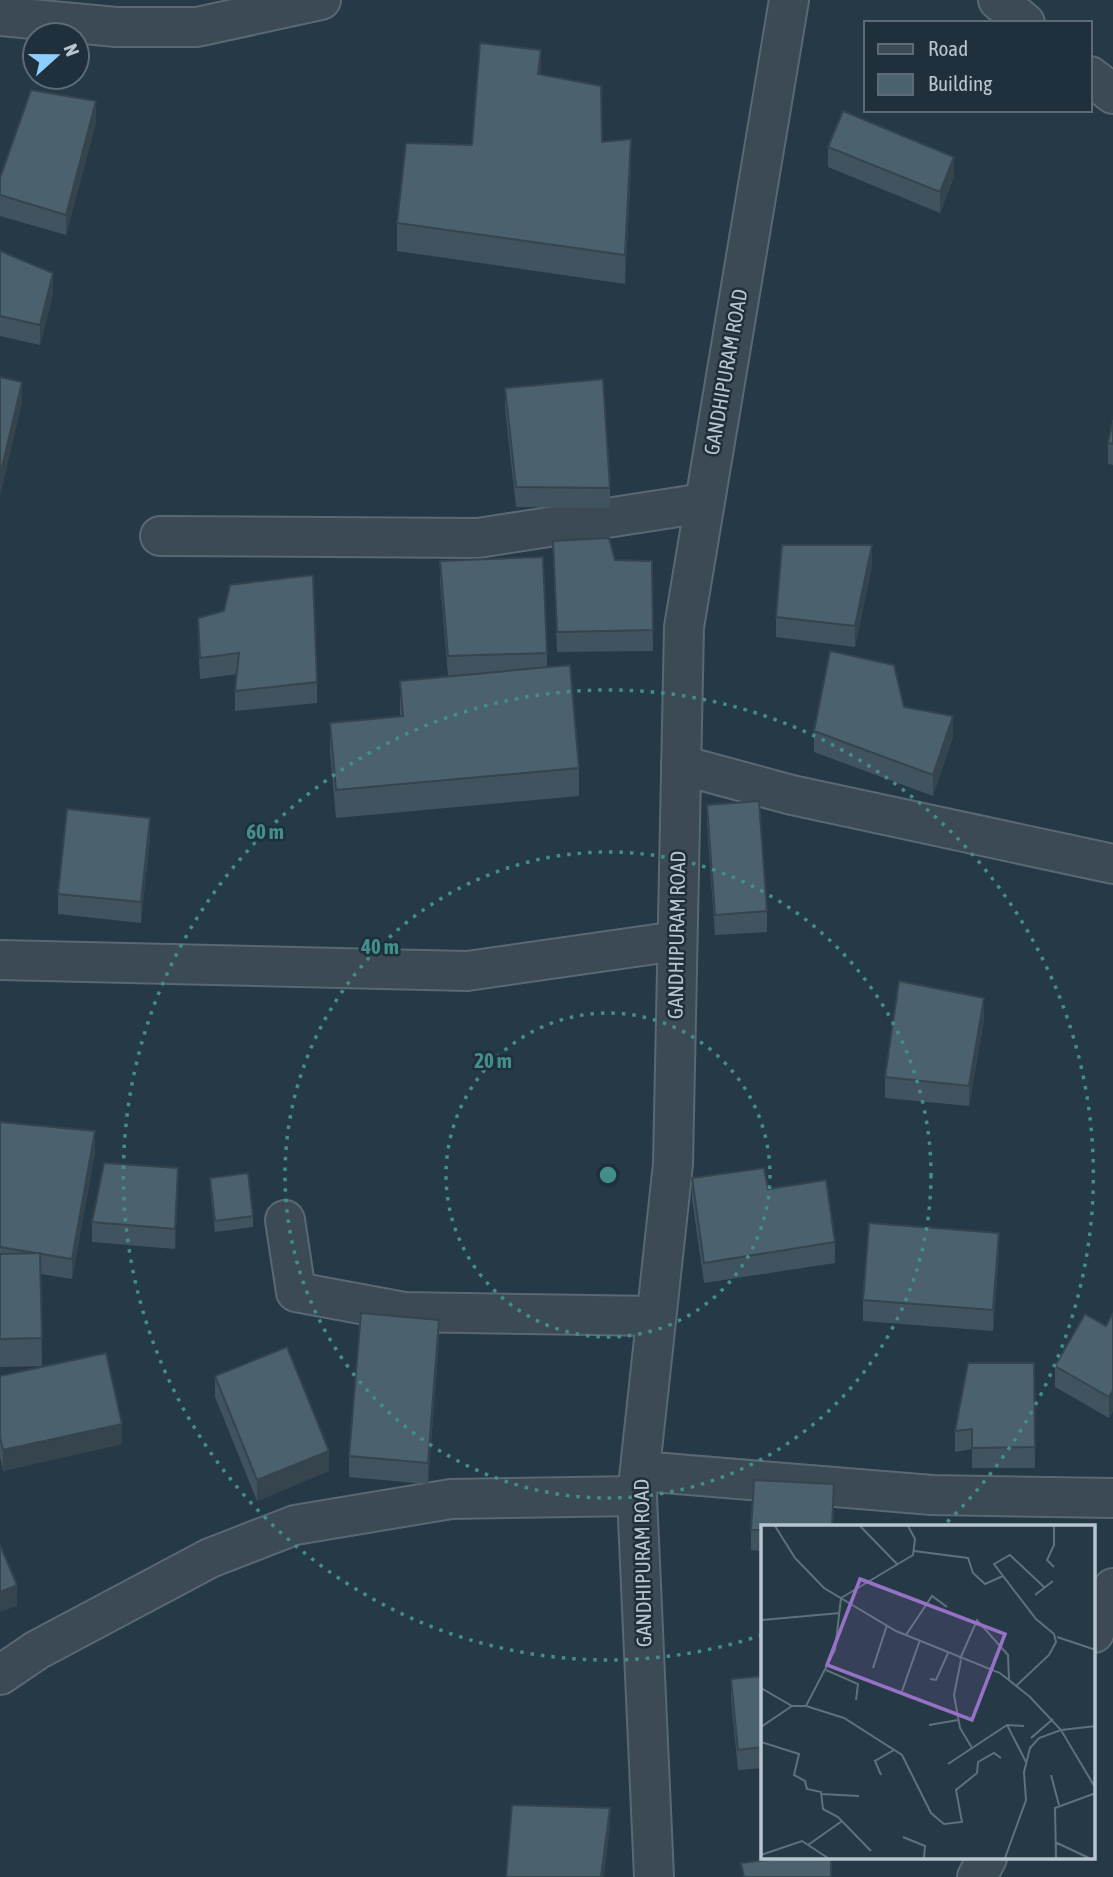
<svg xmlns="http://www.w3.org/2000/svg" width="1113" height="1877" font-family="'Asap Condensed',sans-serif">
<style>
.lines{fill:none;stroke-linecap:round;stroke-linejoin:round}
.minor-casing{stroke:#596872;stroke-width:42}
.minor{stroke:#3b4a55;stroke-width:38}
.wall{fill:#41535f}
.shaded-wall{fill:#35444d}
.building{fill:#4c616e;stroke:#35444d;stroke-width:2}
.ring{fill:none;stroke:#428e8b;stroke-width:3.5;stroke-dasharray:3.5 7}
.labels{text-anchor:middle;stroke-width:5;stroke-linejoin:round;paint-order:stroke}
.street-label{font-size:21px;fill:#b8c5ce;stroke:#1f2f3b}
.inset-road{fill:none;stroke:#60717c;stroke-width:2}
.view{fill:#9671c6;fill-opacity:0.15;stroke:#9671c6;stroke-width:3.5}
.inset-edge{fill:none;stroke:#b8c5ce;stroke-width:3.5}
.centre{fill:#428e8b;stroke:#1f2f3b;stroke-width:3.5}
.ring-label{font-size:21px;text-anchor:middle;font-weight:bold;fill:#428e8b;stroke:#1f2f3b;stroke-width:5;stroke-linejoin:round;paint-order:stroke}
</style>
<rect width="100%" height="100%" fill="#263946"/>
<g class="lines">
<g class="minor-casing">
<g id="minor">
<path d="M998,0L1025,23"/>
<path d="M0,16L116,27H197L321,0"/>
<path d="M1090,76L1113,94"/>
<path d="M160,536L478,538L704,503"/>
<path d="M681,765L792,795L1113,864"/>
<path d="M0,960L467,971L677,941"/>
<path d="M285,1220L296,1292L404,1312L656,1316"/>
<path d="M640,1471L932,1495L1113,1498"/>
<path d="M1094,1633L1113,1588"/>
<path d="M0,1675L37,1650L210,1558L295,1525L451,1499L637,1496"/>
<path d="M654,1877L637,1496L673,1164L684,627L789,0"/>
<path d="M977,1877L987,1858"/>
</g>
</g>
<use href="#minor" class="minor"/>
</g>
<g class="wall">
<path d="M541,75L602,142L631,167L625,284L397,251V223Z"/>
<path d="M96,122L66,235L0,216V178Z"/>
<path d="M828,147L954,177L940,213L828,167Z"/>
<path d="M0,251L53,294L40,345L0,336Z"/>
<path d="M505,388L610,488V508L516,507L505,408Z"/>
<path d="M1113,420V465L1108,464V443Z"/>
<path d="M553,541L615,560L652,561L653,651L557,652Z"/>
<path d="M440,561L547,653V667L579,768V796L336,818L330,752V723L400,717V681L448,676L440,581Z"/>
<path d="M872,566L855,647L776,637V617Z"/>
<path d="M198,618L317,682V703L235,711V691L237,674L200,679L198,639Z"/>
<path d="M904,707L953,737L933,796L814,752V731Z"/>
<path d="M707,805L767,911V932L715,935L707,825Z"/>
<path d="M150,838L141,923L58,914V894Z"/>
<path d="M984,1019L969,1106L885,1098V1077Z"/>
<path d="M0,1122L95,1152L72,1279L41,1274L42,1366L0,1367Z"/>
<path d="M210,1178L253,1216V1227L215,1232L210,1189Z"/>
<path d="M692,1178L768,1189L835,1242V1263L704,1283L692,1199Z"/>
<path d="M178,1188L175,1249L92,1242V1222Z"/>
<path d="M999,1253L993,1331L863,1321V1300Z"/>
<path d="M1113,1313V1411L1109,1418L1055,1387V1366L1106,1326Z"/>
<path d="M439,1340L428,1484L349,1477V1456Z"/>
<path d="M1034,1363L1035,1468H972V1449L955,1452V1431Z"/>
<path d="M0,1376L122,1444L3,1471L0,1457Z"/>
<path d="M215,1376L329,1471L257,1501L215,1397Z"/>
<path d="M834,1504L833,1527H763V1551L751,1550V1530Z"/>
<path d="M763,1676V1768L738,1770L731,1700V1679Z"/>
</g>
<g class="shaded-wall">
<path d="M541,50V78L538,74Z"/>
<path d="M96,101V122L66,235V215Z"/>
<path d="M631,139V167L625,284V255Z"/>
<path d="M954,157V177L940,213V192Z"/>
<path d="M53,273V294L40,345V325Z"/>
<path d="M22,382V403L0,497V476Z"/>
<path d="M872,545V566L855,647V626Z"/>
<path d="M953,716V737L933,796V775Z"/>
<path d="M150,818V838L141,923V902Z"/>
<path d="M984,998V1019L969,1106V1086Z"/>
<path d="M95,1131V1152L72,1279V1259Z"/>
<path d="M178,1168V1188L175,1249V1229Z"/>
<path d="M999,1233V1253L993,1331V1310Z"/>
<path d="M439,1320V1340L428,1484V1463Z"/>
<path d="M1113,1390V1411L1109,1418V1397Z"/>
<path d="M122,1424V1444L3,1471V1450Z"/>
<path d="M329,1451V1471L257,1501V1480Z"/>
<path d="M17,1585V1606L0,1612V1592Z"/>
<path d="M610,1808V1828L604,1877H601Z"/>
</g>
<g class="building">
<path d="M480,43L541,50L538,74L601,86L602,142L631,139L625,255L397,223L406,143L472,145Z"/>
<path d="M31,90L96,101L66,215L0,195V178Z"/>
<path d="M843,111L954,157L940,192L828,147Z"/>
<path d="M0,251L53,273L40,325L0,316Z"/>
<path d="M0,377L22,382L0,476Z"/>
<path d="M603,379L610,488L516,487L505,388Z"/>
<path d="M1113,420V444L1108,443Z"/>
<path d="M609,538L615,560L652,561L653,630L557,632L553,541Z"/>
<path d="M782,545H872L855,626L776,617Z"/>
<path d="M543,557L547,653L448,656L440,561Z"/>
<path d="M313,575L317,682L235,691L239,653L200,658L198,618L224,611L230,585Z"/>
<path d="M830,651L894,665L904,707L953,716L933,775L814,731Z"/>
<path d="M570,665L579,768L336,790L330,723L403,716L400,681Z"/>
<path d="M759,801L767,911L715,915L707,805Z"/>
<path d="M67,809L150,818L141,902L58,894Z"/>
<path d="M899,981L984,998L969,1086L885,1077Z"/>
<path d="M0,1122L95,1131L72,1259L0,1247Z"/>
<path d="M104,1163L178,1168L175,1229L92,1222Z"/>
<path d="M764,1168L768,1189L826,1180L835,1242L704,1263L692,1178Z"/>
<path d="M248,1173L253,1216L215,1221L210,1178Z"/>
<path d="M869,1223L999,1233L993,1310L863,1300Z"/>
<path d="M40,1253L42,1338L0,1339V1254Z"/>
<path d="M361,1313L439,1320L428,1463L349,1456Z"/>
<path d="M1113,1313V1390L1109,1397L1055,1366L1085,1314L1106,1326Z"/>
<path d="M287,1347L329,1451L257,1480L215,1376Z"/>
<path d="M106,1353L122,1424L3,1450L0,1436V1376Z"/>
<path d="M968,1363H1034L1035,1447L972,1448V1429L955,1431Z"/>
<path d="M754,1480L834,1484L832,1527H763V1530H751Z"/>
<path d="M0,1545L17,1585L0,1592Z"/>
<path d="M763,1676V1747L738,1750L731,1679Z"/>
<path d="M512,1805L610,1808L601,1877H506Z"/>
<path d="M781,1858H831V1877H744L741,1863Z"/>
</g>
<g class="ring">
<circle cx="608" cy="1175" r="162"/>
<circle cx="608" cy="1175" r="323"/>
<path d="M762 1635A485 485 0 1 1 942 1527"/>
</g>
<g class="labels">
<g class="street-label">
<text transform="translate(726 372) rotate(-80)" y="7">GANDHIPURAM ROAD</text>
<text transform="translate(677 935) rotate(-89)" y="7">GANDHIPURAM ROAD</text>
<text transform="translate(643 1563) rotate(-91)" y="7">GANDHIPURAM ROAD</text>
</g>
</g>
<g transform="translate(761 1525)">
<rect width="334" height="334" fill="#263946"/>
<path class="inset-road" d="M14,1L34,33L63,63L135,106L239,148L269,172L300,205L335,264M99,1L137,40M153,26L207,33L212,48L224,59L242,51L275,94L293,109L295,117L288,130L255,161M293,42L286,35L293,20V1M242,51L233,39L249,30L283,62M274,70L292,56M0,95L79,88M145,110L171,71L186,82M296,112L335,125M199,134L216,95L247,130L248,155M200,135L193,170L199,203L211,223M112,143L126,100M65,145L97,159L95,175M169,154L175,155L187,128M0,163L31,181H45L74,125L80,73L152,30L154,14L147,1M140,169L159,115M45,181L83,193L141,230L170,288L183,299L201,297L195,265L216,248L217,237L233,228L240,233M168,200L197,195M246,200L265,237M0,202L31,181M270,213L292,194M0,217L38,229L33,250L44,256L46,264L60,267L62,284L77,292L110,326M187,239L246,200L263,201M120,250L114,236L133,225M290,250L298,280M61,269L98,271M142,312L164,321L163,333M294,317L328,333M47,320L81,296M0,330L41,316L67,333M244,333L265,275L263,247L269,223L278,213L300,205L335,201M295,333L294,283L335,268"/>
<path class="view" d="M99,54L244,109L211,195L66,140Z"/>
<rect width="334" height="334" class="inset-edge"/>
</g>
<circle cx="608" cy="1175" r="10" class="centre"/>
<g class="ring-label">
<text x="265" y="839">60 m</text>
<text x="380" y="954">40 m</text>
<text x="493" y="1068">20 m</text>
</g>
<rect x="864" y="21" width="228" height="91" fill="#1f2f3b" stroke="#5c6b76" stroke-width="2"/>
<rect x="878" y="44" width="35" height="10" fill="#3b4a55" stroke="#5c6b76" stroke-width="2"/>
<text x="928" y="56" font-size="21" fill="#b8c5ce">Road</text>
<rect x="878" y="74" width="35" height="21" fill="#4c616e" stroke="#5c6b76" stroke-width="2"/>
<text x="928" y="91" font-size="21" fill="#b8c5ce">Building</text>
<g transform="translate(56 56) rotate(69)"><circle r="33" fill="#1f2f3b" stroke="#5c6b76" stroke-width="2"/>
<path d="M0-5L12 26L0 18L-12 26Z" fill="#8dcdff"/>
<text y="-10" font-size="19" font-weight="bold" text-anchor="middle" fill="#b8c5ce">N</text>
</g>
</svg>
